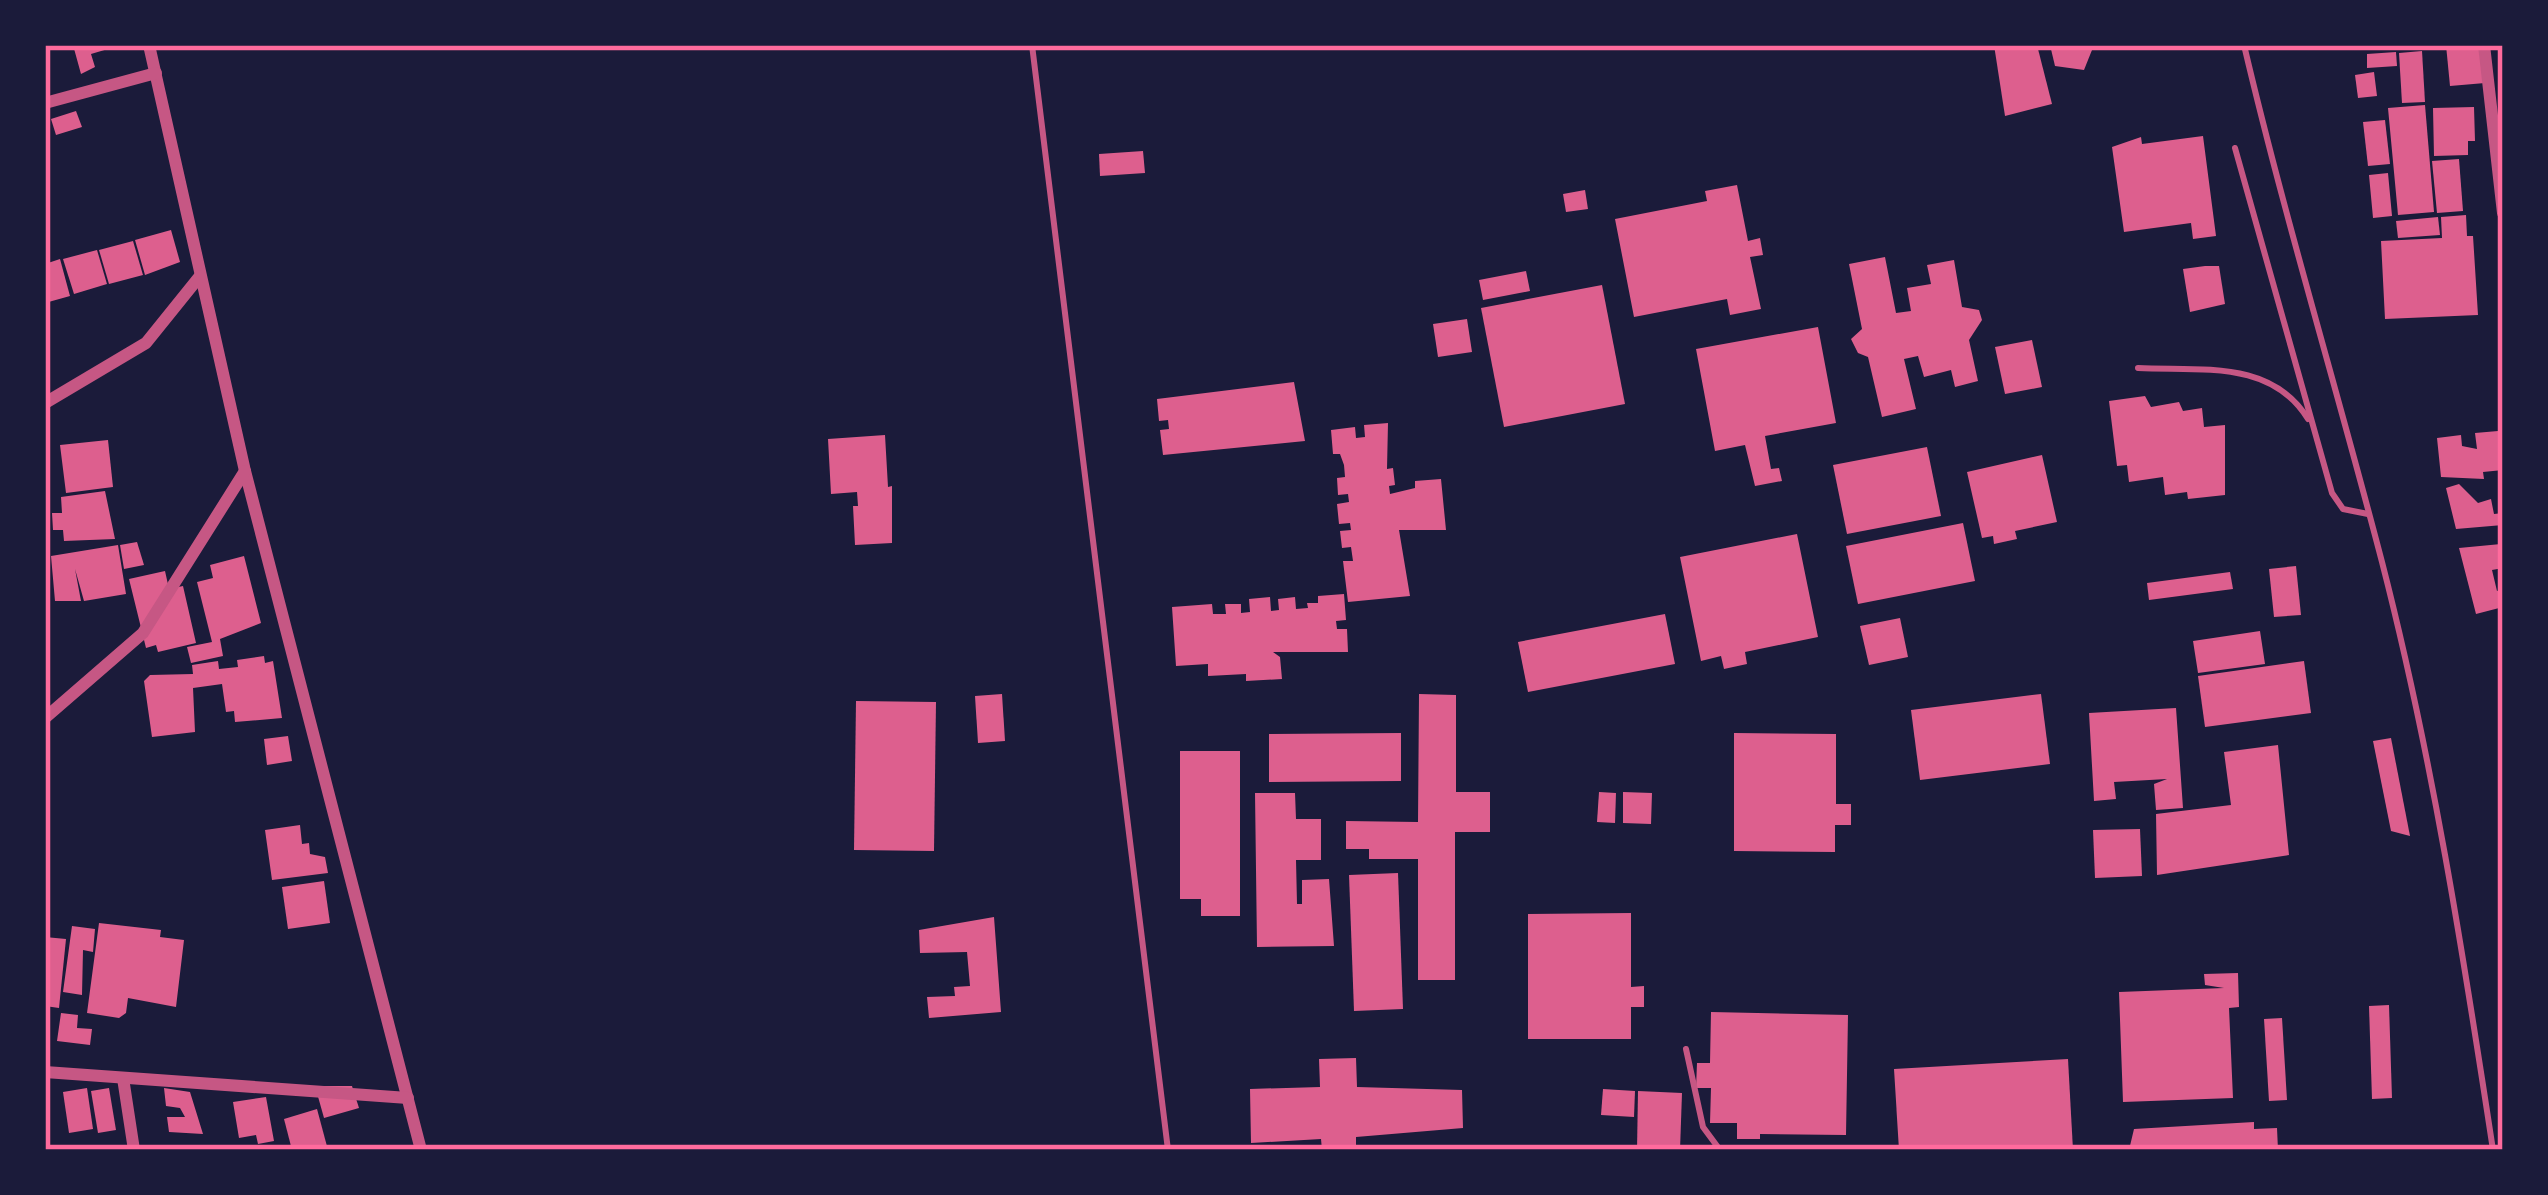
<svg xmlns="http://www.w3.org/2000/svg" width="2548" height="1195" font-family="Quicksand,sans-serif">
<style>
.building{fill:#dd5f8e}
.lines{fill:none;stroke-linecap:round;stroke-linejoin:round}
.service{stroke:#c65784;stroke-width:6}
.minor{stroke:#c65784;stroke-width:12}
.neatline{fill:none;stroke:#ff6b9d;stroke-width:4.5}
</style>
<rect width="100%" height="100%" fill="#1b1b3a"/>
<g class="building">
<path d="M73,45H118V46L91,54L95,67L81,74Z"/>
<path d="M1994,45H2037L2052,104L2005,116Z"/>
<path d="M2050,45H2094L2084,70L2055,66Z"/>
<path d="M2446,45H2481L2485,83L2450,86Z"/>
<path d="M2422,51L2425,102L2402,103L2399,53Z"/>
<path d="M2396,52L2397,66L2367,68V54Z"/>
<path d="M2374,72L2377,96L2358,98L2355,75Z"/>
<path d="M2425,105L2434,212L2398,215L2388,108Z"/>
<path d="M2474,107L2475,141H2468V155L2434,156L2433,108Z"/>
<path d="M76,111L82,127L56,135L51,119Z"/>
<path d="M2385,120L2390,164L2368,166L2363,122Z"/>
<path d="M2203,136L2216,236L2193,239L2191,223L2124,232L2112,147L2141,137L2142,144Z"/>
<path d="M1143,151L1145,173L1100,176L1099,154Z"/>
<path d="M2459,159L2463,211L2437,213L2432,161Z"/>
<path d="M2388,173L2392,216L2373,218L2369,175Z"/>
<path d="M1737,185L1748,241L1760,238L1763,255L1750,257L1761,309L1730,315L1727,299L1634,317L1615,219L1707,201L1705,191Z"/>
<path d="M1585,190L1588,209L1566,212L1563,194Z"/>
<path d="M2466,215L2467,236H2473L2478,315L2385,319L2381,241L2442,238L2441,217Z"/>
<path d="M2438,217L2440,235L2398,238L2396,221Z"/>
<path d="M171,230L180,262L145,275L135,240Z"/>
<path d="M133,241L143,275L109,284L99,250Z"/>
<path d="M97,250L107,284L74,294L63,259Z"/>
<path d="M1885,257L1896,313L1911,311L1907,288L1931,284L1927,265L1954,260L1962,307L1979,310L1982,320L1969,340L1978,381L1955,387L1951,370L1924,377L1918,356L1904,359L1916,409L1882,417L1868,357L1858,353L1851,339L1862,329L1849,264Z"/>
<path d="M60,259L70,296L45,303V264Z"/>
<path d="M2205,266H2219L2225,304L2190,312L2183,269Z"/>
<path d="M1526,271L1530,291L1483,300L1479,280Z"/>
<path d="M1602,285L1625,404L1504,427L1481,308Z"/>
<path d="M1467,319L1472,352L1438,357L1433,324Z"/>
<path d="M1818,327L1836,423L1765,436L1771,469L1779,468L1782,481L1755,486L1745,445L1715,451L1696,349Z"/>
<path d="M2032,340L2042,387L2005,394L1995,347Z"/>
<path d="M1294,382L1305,441L1163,455L1160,430L1169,429L1168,420L1159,421L1157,399Z"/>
<path d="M2145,396L2151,407L2179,402L2183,411L2202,408L2204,427L2225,425V495L2188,499L2187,492L2165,495L2163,477L2129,482L2127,465L2117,466L2109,401Z"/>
<path d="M1388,423L1387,469L1393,468L1395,485L1389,486L1390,494L1415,488V481L1441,479L1446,530H1399L1410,596L1348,602L1343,561H1353L1351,547L1342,548L1340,531L1351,530L1350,523L1339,524L1337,504L1349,502L1348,494L1338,495L1337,478L1345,477L1344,465L1340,454H1333L1331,430L1355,427L1356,438L1365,437L1364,425Z"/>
<path d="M2498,431L2503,470L2483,472L2484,479L2441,477L2437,438L2461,435L2462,446L2477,449L2475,433Z"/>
<path d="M885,435L888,487L892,486V543L855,545L853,506H858L857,492L831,494L828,439Z"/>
<path d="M108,440L113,487L66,493L60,445Z"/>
<path d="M1927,447L1941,516L1847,534L1833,465Z"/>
<path d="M2042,455L2057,522L2015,531L2017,539L1994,544L1993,536L1982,538L1967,472Z"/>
<path d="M2459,484L2478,503L2491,499L2494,514L2503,513V525L2456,529L2446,488Z"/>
<path d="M105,491L115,539L64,541L63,530H53L52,513H62L61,497Z"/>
<path d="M1963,523L1975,581L1858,604L1846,546Z"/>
<path d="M1797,534L1818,637L1745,652L1747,664L1724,669L1721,656L1701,661L1680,557Z"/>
<path d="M137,542L144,565L124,569L120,545Z"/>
<path d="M2501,544L2503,568L2492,570L2497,591L2503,589V607L2476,614L2459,548Z"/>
<path d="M118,545L126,594L84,601L75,569L81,601H55L51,556Z"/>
<path d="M244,556L261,623L220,639L223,656L191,663L187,647L212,642L197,582L213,578L210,565Z"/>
<path d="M2296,566L2301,615L2274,617L2269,569Z"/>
<path d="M165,571L169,589L183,586L196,643L158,652L156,645L146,648L129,579Z"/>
<path d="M2230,572L2233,589L2149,600L2147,583Z"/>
<path d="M1344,594L1346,620L1336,621L1337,629H1347L1348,652H1273L1280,657L1282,679L1246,681V674L1208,676V664L1176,666L1172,607L1212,604L1213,614H1226L1225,604H1241V613L1250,612L1249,599L1270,597L1271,611L1279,610L1278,599L1295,597L1296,609L1308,608L1307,603H1318V596Z"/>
<path d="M1665,614L1675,664L1528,692L1518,642Z"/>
<path d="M1900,618L1908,657L1869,665L1860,626Z"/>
<path d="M2260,631L2265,664L2198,673L2193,641Z"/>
<path d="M264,656L265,663L273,661L282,718L235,722L234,711L226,712L222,684L193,688L195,732L152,737L144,681L150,675L193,674L192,665L218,661L219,669L238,667L237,660Z"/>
<path d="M2304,661L2311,713L2205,727L2198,676Z"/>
<path d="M1002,694L1005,741L978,743L975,696Z"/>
<path d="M1419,694L1456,695V792H1490V832H1455V980H1418V859H1369V849H1346V821L1418,822Z"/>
<path d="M2041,694L2050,764L1920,780L1911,710Z"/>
<path d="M856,701L936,702L934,851L854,850Z"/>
<path d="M2176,708L2183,808L2156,810L2154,784L2167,779L2114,782L2116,799L2094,801L2089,713Z"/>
<path d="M1401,733V781L1269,782V734Z"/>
<path d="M1734,733L1836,734V804H1851V825H1835V852L1734,851Z"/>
<path d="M288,736L292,761L267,765L264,739Z"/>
<path d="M2391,738L2410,836L2391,831L2373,741Z"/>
<path d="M2278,745L2289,855L2157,875L2156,814L2231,805L2224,752Z"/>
<path d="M1180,751H1240V916H1201V899H1180Z"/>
<path d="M1599,792L1616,793L1615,823L1597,822Z"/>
<path d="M1623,792L1652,793L1651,824L1623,823Z"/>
<path d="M1255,793H1295L1296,819H1321V860H1296L1297,904H1302V880L1329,879L1334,946L1257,947Z"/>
<path d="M300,825L302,844L309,843L310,854L325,857L328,873L272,880L265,830Z"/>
<path d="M2140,829L2142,876L2095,878L2093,830Z"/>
<path d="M1398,873L1403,1009L1354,1011L1349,875Z"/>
<path d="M324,881L330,923L288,929L282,887Z"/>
<path d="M1631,913V987L1644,986V1007H1631V1039H1528V914Z"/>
<path d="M994,917L1001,1012L929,1018L927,997L955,996L954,987L970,986L967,952L920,953L919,930Z"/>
<path d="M99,923L161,930L160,937L184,940L176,1007L128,998L126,1013L119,1018L87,1013Z"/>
<path d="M72,926L95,929L93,952L83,950L82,995L63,992Z"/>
<path d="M45,937L66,939L59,1008L45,1006Z"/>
<path d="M2238,973L2239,1007L2229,1008L2233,1098L2123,1102L2119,992L2224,988L2205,985L2204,974Z"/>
<path d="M2389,1005L2392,1098L2372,1099L2369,1006Z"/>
<path d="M1711,1012L1848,1015L1846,1135L1760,1134V1139H1737V1123H1710L1711,1088H1696L1697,1063H1710Z"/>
<path d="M61,1013L78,1015L77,1028L92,1029L90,1045L57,1041Z"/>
<path d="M2282,1018L2287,1100L2269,1101L2264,1019Z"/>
<path d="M1356,1058L1357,1087L1462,1090L1463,1128L1356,1137V1150H1322L1321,1139L1251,1143L1250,1089L1320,1087L1319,1059Z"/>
<path d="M2068,1059L2073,1150H1899L1894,1069Z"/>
<path d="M315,1086H352L359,1108L324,1118Z"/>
<path d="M87,1088L93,1129L69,1133L63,1092Z"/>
<path d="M109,1088L116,1130L98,1133L91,1091Z"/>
<path d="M164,1088L190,1092L203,1134L169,1132L167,1117H185L180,1108L166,1106Z"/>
<path d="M1603,1089L1635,1091L1634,1117L1601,1115Z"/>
<path d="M1638,1091L1682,1093L1680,1150H1637Z"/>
<path d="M266,1097L274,1141L258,1144L256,1135L239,1138L233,1102Z"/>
<path d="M317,1109L328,1150H292L284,1119Z"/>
<path d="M2254,1122V1129L2277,1128L2278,1150H2129L2134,1129Z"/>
</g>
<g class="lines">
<g class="service">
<path d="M1032,45L1168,1150"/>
<path d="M2244,45C2285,219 2337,389 2382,562C2432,756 2463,953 2493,1150"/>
<path d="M2235,148L2332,493L2343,509L2368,514"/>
<path d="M2138,368C2201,371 2271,359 2308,419"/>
<path d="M1686,1049L1703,1127L1720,1150"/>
</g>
<g class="minor">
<path d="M149,45L245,471L421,1150"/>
<path d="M2484,45L2503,213"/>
<path d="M45,103L156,73"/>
<path d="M45,403L146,343L200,276"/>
<path d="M45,718L143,633L245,471"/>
<path d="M45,1072L408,1098"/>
<path d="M123,1078L134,1150"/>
</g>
</g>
<rect width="2548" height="1195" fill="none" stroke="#1b1b3a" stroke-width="96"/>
<rect x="48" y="48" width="2452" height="1099" class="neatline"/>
</svg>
